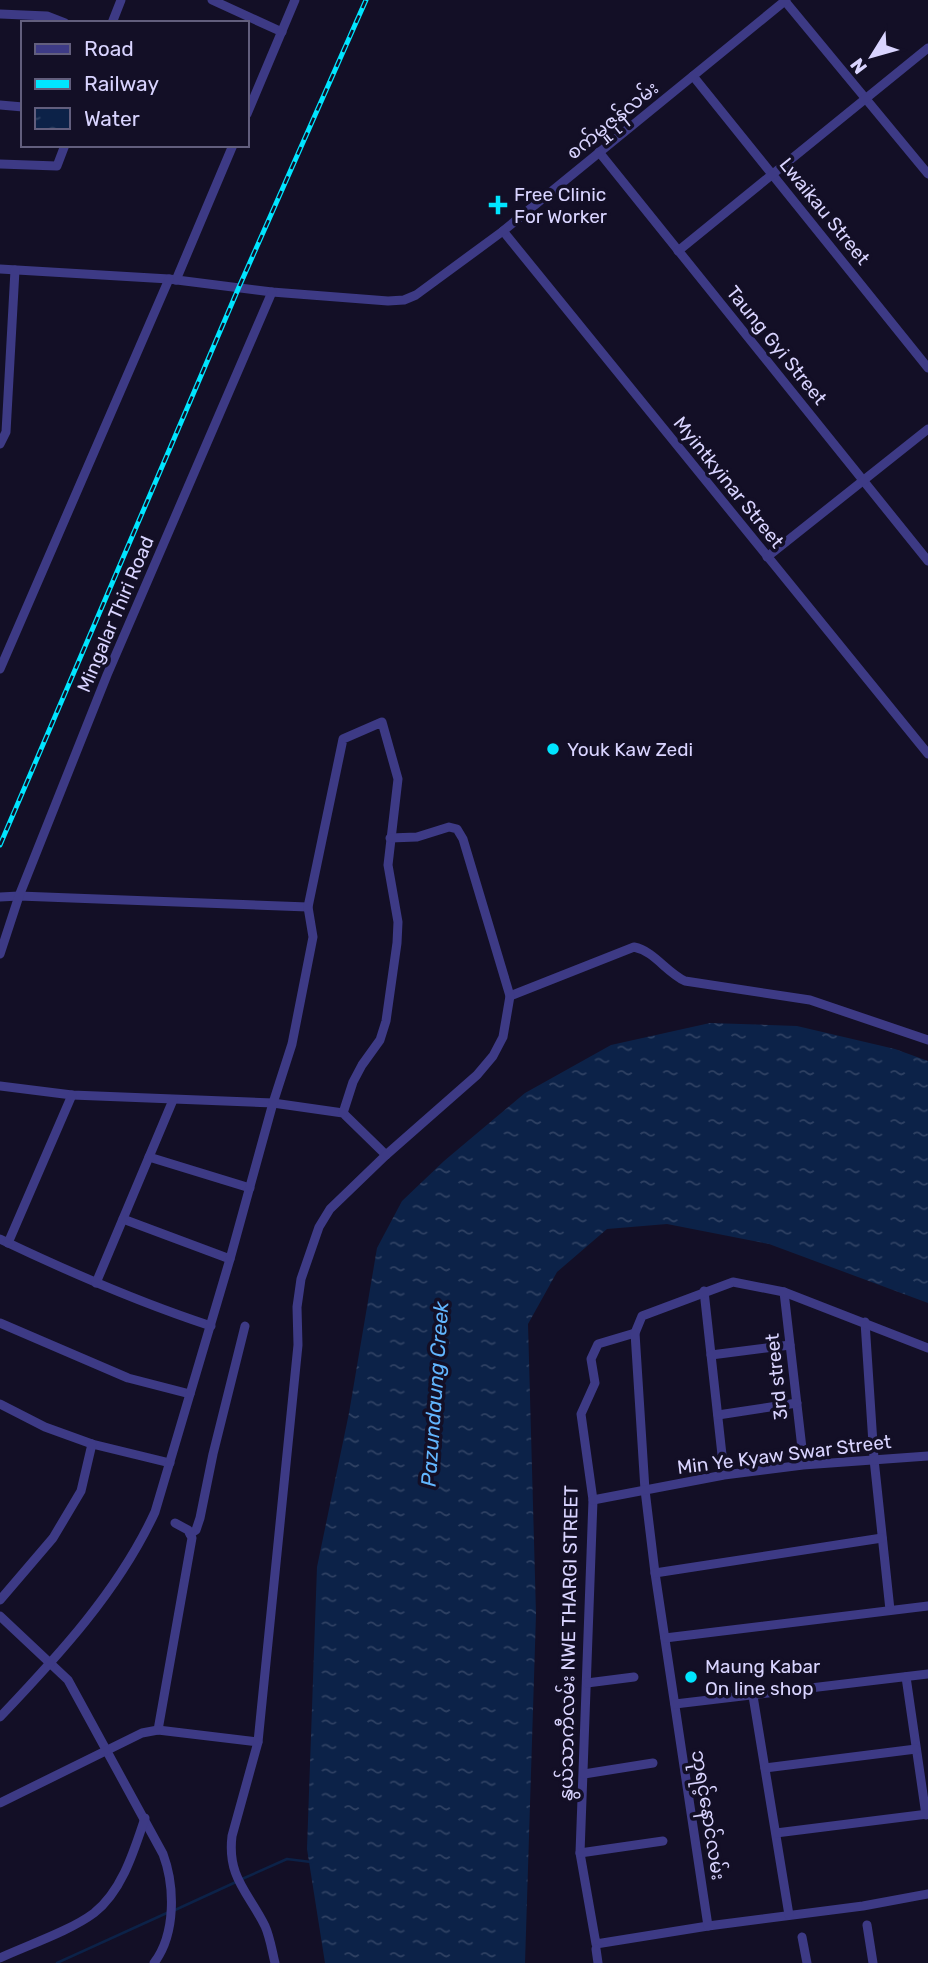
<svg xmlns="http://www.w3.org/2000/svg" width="928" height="1963" font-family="Rubik,'Noto Sans Myanmar',sans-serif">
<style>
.water{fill:url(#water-ripples)}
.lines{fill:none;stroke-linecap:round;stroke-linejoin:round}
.stream{stroke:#0c2248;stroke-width:2.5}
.minor{stroke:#3d3a85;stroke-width:9}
.rail-casing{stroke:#00e5ff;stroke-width:5}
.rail{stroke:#130f26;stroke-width:2.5;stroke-dasharray:8;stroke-linecap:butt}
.poi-dot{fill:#00e5ff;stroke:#130f26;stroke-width:2.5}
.labels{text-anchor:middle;stroke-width:7;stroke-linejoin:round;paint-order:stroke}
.street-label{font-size:19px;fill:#d9d4ff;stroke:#130f26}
.poi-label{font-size:19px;fill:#d9d4ff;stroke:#130f26;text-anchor:start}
.water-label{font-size:21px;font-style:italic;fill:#62b6ff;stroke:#130f26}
</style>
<defs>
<pattern id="water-ripples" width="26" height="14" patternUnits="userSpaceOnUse" patternTransform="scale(1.75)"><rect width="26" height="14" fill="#0c2248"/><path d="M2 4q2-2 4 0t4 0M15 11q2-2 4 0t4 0" fill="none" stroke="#2f4163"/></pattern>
</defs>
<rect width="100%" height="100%" fill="#130f26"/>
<path class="water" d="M710,1023L797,1026L895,1049L928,1061V1303L769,1244L667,1224L607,1229L557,1272L528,1324L536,1614L525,1963H325L307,1849L317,1567L349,1413L377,1248L402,1201L444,1161L525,1093L611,1045Z"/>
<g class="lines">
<g class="stream">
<path d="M242,1879L287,1859L311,1862"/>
<path d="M175,1910L236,1882"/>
<path d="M57,1963L169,1912"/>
</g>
<g class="minor">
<path d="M212,0L282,32"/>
<path d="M784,0L928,174"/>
<path d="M0,14L47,16L65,23"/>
<path d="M112,23L121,0"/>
<path d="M693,76L928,368"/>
<path d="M0,105L23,107"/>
<path d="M247,114L295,0"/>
<path d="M599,152L928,561"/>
<path d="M0,164L57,166L65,145"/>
<path d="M503,231L928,754"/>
<path d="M678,251L928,48"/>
<path d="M0,269L169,279L272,292L388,301L404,300L416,295L503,231L786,0"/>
<path d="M176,280L233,145"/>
<path d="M0,444L6,432L15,270"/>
<path d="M767,557L928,429"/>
<path d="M0,669L169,279"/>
<path d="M0,897L19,896L308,907"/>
<path d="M0,954L19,896L107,675L272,292"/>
<path d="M510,996L634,947C654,951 666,972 685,981L810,1000L928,1040"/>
<path d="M0,1086L72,1095L273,1103L343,1113L386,1155"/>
<path d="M149,1157L250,1188"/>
<path d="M123,1219L230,1259"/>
<path d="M0,1239C69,1272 138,1302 211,1326"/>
<path d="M8,1243L72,1095"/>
<path d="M96,1283L173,1100"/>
<path d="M704,1291L723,1464"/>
<path d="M784,1292L803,1457"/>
<path d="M865,1322L874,1459L890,1610"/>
<path d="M0,1323L128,1378L190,1394"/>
<path d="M635,1333L598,1344L591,1359L595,1383L581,1414L593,1500L580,1853L596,1944L708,1926"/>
<path d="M928,1348L784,1292L733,1282L642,1316L635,1333L645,1490L655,1573L708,1926L863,1906L928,1894"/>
<path d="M711,1355L790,1345"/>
<path d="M0,1404L45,1427L92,1444L170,1463"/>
<path d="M718,1415L797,1403"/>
<path d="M593,1500L724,1475L803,1465L928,1456"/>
<path d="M190,1534L196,1530L200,1518L213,1454L245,1326"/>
<path d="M655,1573L882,1538"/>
<path d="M0,1600L53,1538L81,1491L92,1444"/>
<path d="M0,1616L68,1680L163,1854C175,1886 176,1934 154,1963"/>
<path d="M665,1638L928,1606"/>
<path d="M906,1677L926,1815"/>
<path d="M587,1683L634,1677"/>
<path d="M753,1696L789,1915"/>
<path d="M675,1704L928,1674"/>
<path d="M0,1717C59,1655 119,1590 155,1512L230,1259L273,1103L292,1044L313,937L308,907L343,739L382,722L398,779L388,865L398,922L397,943L386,1021L380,1040L362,1065L353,1082L343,1113"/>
<path d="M158,1730L192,1538L188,1530L175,1523"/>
<path d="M765,1768L916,1749"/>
<path d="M584,1774L653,1763"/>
<path d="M0,1803L142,1733L158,1730L258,1742"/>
<path d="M776,1833L928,1814"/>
<path d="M580,1853L663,1841"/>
<path d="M867,1925L873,1963"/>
<path d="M802,1937L807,1963"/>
<path d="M596,1949L598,1963"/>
<path d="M0,1958C28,1945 70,1931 94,1913C122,1891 134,1851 145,1818"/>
<path d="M275,1963C272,1951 270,1937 265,1926C248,1892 227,1877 232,1836L258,1742L298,1345L297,1307L301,1279L319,1227L330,1209L386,1155L477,1075L493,1056L503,1037L510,996L463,839L457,829L449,827L417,837L390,838"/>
</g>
<g class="rail-casing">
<path id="rail" d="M0,845L239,287L366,0"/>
</g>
<use href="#rail" class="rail"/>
</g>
<g class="poi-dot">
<path d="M494.5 194.5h7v7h7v7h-7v7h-7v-7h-7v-7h7z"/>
<circle cx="553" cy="749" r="7"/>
<circle cx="691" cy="1677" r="7"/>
</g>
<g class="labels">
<g class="street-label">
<text transform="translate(612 120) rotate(-39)" y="7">စက်မှုဇုန်လမ်း</text>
<text transform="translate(825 211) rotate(51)" y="7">Lwaikau Street</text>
<text transform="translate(777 345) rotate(51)" y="7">Taung Gyi Street</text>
<text transform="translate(729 482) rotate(51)" y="7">Myintkyinar Street</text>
<text transform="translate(115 614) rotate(-67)" y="7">Mingalar Thiri Road</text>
<text transform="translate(776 1377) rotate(-96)" y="7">3rd street</text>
<text transform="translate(784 1454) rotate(-7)" y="7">Min Ye Kyaw Swar Street</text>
<text transform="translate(568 1643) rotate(-89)" y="7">နွယ်သာကီလမ်း NWE THARGI STREET</text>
<text transform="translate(709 1815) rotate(81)" y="7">ဘုရင့်နောင်လမ်း</text>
</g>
<g class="poi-label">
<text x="514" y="201">Free Clinic<tspan x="514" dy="22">For Worker</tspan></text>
<text x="567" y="756">Youk Kaw Zedi</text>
<text x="705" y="1673">Maung Kabar<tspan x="705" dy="22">On line shop</tspan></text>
</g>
<g class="water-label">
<text transform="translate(435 1394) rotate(-86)" y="7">Pazundaung Creek</text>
</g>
</g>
<rect x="21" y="21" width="228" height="126" fill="#130f26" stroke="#625e7d" stroke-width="2"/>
<rect x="35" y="44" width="35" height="10" fill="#3d3a85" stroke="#625e7d" stroke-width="2"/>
<text x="84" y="56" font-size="21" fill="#d9d4ff">Road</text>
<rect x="35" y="79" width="35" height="10" fill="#00e5ff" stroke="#625e7d" stroke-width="2"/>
<text x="84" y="91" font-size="21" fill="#d9d4ff">Railway</text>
<rect x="35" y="108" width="35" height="21" fill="url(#water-ripples)" stroke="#625e7d" stroke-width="2"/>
<text x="84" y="126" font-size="21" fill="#d9d4ff">Water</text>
<g transform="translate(872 56) rotate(233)" stroke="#130f26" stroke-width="5" paint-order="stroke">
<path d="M0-5L12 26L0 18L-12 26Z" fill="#d9d4ff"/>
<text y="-10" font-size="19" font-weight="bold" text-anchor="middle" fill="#d9d4ff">N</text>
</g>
</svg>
